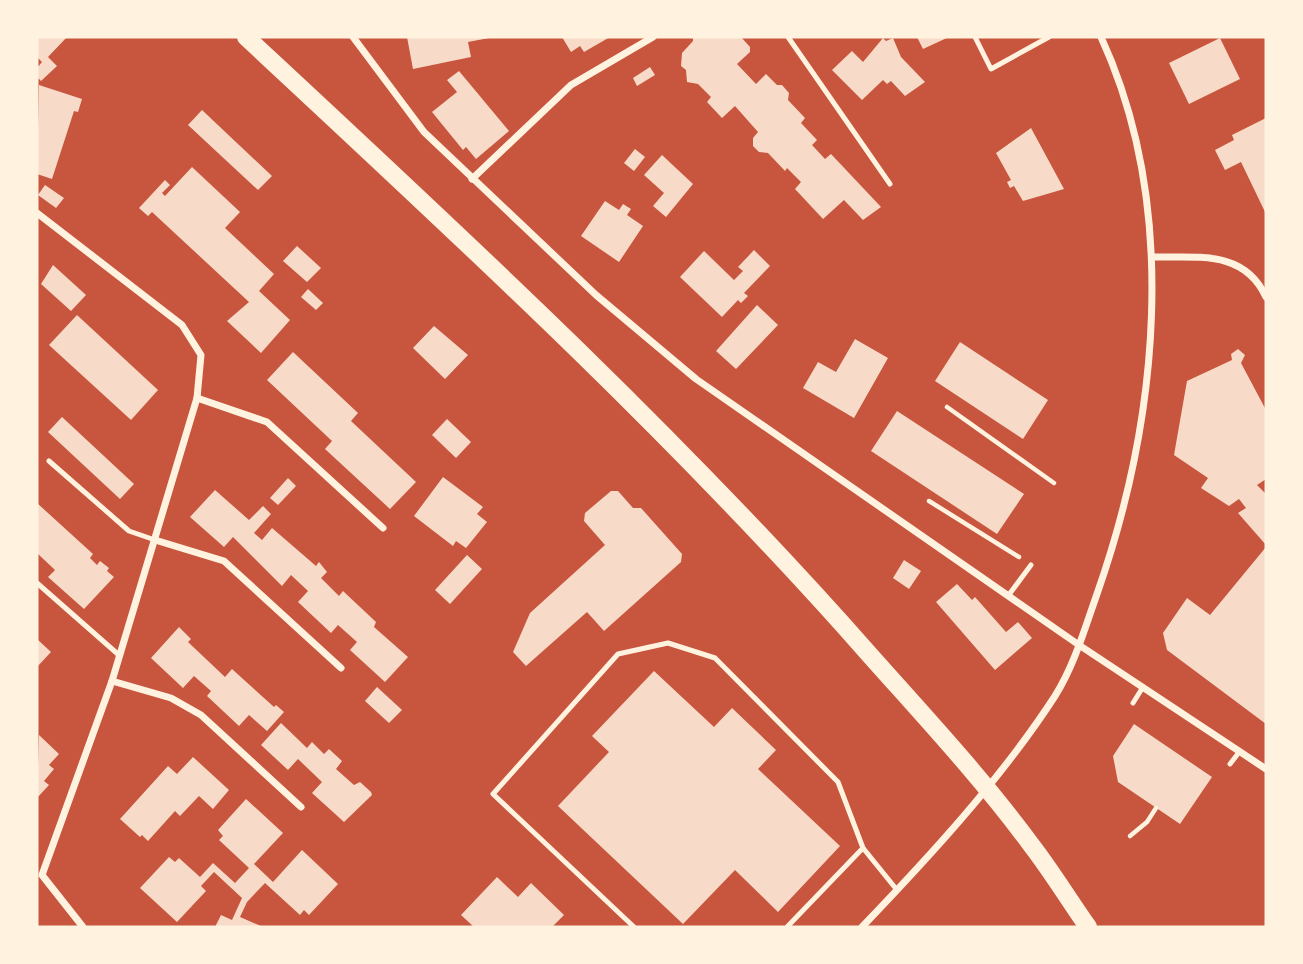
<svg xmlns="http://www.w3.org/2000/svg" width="1303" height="964" font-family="Signika,sans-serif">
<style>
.building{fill:#f7dbc8}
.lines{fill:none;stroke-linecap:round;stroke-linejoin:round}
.path{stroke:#fff3e0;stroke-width:4.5}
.service{stroke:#fff3e0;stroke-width:5}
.minor{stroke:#fff3e0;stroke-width:7}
.primary{stroke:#fff3e0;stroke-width:18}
</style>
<rect width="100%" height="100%" fill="#c8553d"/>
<g class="building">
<path d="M37,37H67L48,57L57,66L41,81L37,77V68L42,62L37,57Z"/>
<path d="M407,37H489V38L468,42L471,57L413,69Z"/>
<path d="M562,37H610L584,52L580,46L571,52Z"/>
<path d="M693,37H741L750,47V52L737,64L756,84L766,74L777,85H782L789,93L788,100L805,118L801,123L817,140L812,145L825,159L831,154L881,207L863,220L844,200L823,219L795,189L801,182L787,168L785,171L768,153L759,152L753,146V138L758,132L735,106L722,118L707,102L711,97L698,84L687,82L686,70L681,66L682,53L693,41Z"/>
<path d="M917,37H949L923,49Z"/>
<path d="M883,38L886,41L893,38L901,57L925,82L905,96L891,81L887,84L883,80L862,100L832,70L852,51L863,62Z"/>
<path d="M1220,38L1240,79L1189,104L1169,63Z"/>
<path d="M650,67L655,75L637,86L633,78Z"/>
<path d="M459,71L509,131L476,159L466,147L463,150L432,112L457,92L447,80Z"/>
<path d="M39,85L82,99L78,112L74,111L52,179L37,174Z"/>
<path d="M202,110L272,176L258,190L188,125Z"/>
<path d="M1266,118V214L1241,162L1225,170L1215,150L1234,140L1232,135Z"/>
<path d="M1031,128L1064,189L1023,201L1014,186L1010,188L1007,182L1011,180L996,153Z"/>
<path d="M635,149L645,157L634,171L624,163Z"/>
<path d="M662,155L693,184L666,217L653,206L664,193L644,175Z"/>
<path d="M192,167L240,212L225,228L274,274L259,291L290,320L261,353L227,321L249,302L152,212L148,216L139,208L165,180L170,185L162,193L165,196Z"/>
<path d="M45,185L64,198L56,208L38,195Z"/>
<path d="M605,201L619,210L623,204L631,209L627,215L643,226L619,262L581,236Z"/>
<path d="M297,246L321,268L307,282L283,261Z"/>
<path d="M754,250L770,266L744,293L748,296L741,303L738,300L722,317L680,277L704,251L734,280L743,271L738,267Z"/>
<path d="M53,265L86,295L71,311L41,284Z"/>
<path d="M308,289L323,303L316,310L301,297Z"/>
<path d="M757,305L778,325L736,369L716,351Z"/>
<path d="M77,315L158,390L131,420L49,345Z"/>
<path d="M434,326L468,355L445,379L413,348Z"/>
<path d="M855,339L888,358L854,418L803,388L818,362L836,372Z"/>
<path d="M960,342L1048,400L1023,439L935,381Z"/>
<path d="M1238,349L1245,355L1241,363L1266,410V479L1257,485L1266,494V545L1238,513L1246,508L1239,499L1229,506L1201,488L1208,478L1174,455L1187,381L1232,360L1231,354Z"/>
<path d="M293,352L358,413L351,421L416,482L390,509L325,449L332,441L267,380Z"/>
<path d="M897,411L1024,494L997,534L871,451Z"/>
<path d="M62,417L134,484L120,499L48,432Z"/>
<path d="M447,419L471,442L456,458L432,435Z"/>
<path d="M443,477L483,507L477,514L487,522L466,548L456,541L453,546L414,516Z"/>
<path d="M288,478L296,486L278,505L270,498Z"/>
<path d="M215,490L249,520L263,506L271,514L254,533L262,540L272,528L316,566L319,562L327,572L321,578L339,596L343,591L376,622L374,627L408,657L385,682L350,650L357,642L338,625L331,633L298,602L308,591L291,575L282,586L233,537L224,547L190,517Z"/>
<path d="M611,491H618L633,508H641L682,554L681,562L604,631L587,612L526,666L513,652L530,613L605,545L584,521L585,513Z"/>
<path d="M37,503L93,554L90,558L97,565L100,561L109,568L107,571L114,577L84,609L48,577L55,570L37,553Z"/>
<path d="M1266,547V724L1167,650L1163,633L1187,598L1210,615Z"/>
<path d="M467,555L482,569L450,604L435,590Z"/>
<path d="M904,560L921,571L909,589L893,578Z"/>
<path d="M957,584L972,600L975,597L1006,632L1018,622L1032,638L995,670L936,602Z"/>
<path d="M179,627L191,639L188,642L225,677L232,669L274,707L276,705L284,712L267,731L249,715L239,726L207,696L211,691L194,676L183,688L151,658Z"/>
<path d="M37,639L51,652L37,667Z"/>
<path d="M654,671L714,727L732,708L776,750L758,769L840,846L778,912L735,870L683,924L558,806L609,752L592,736Z"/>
<path d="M377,687L402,710L389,723L365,701Z"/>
<path d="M281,723L307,748L312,742L324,754L329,749L342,761L336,769L354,785L360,782L371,792L372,795L344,822L312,793L322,782L298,759L288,770L261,745Z"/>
<path d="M1134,724L1212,777L1180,824L1118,782L1113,756Z"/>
<path d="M39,735L59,754L49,765L54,769L44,781L49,785L37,798Z"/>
<path d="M193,757L229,790L213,809L199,796L180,816L175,811L148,841L142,835L140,837L120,819L168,766L177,774Z"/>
<path d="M246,799L283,833L254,864L273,882L302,850L338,884L309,915L304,910L300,915L265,883L247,902L240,917L263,927H215L221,915L232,920L242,898L214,872L201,886L206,891L177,922L140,888L169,857L175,862L179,858L200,877L213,863L235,883L249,868L219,840L223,836L218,830Z"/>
<path d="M497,877L518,897L531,883L564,915L552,927H474L461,915Z"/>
</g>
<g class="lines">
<g class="path">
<path d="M947,407L1054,483"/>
<path d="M929,501L1019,557"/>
<path d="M1130,836L1147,822L1156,808"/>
</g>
<g class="service">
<path d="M788,37L890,184"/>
<path d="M975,37L991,69L1049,37"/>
<path d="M49,461L129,531L155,540"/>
<path d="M37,583L120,656"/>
<path d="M1008,596L1031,565"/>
<path d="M1133,703L1143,687"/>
<path d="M1230,764L1240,751"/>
<path d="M634,927L493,794L618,654L668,643L715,658L838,782L863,848"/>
<path d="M787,927L863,848L897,890"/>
</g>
<g class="minor">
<path d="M353,37L424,132L596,295L696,379L1079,645L1266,769"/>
<path d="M472,179L571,85L653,37"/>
<path d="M37,213L182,325L201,355L197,398L112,681L42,875L83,927"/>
<path d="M1152,257C1197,258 1244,249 1266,297"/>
<path d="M197,398L267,422L383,528"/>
<path d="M155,540L224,561L341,668"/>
<path d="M112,681L171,698L201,715L301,807"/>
<path d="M862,927C929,857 1002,778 1055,696C1074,666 1085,628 1097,594C1158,420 1180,209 1101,37"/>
</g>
<path class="primary" d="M246,37C460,236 675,434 868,653C924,716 982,778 1032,846C1052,872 1069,900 1088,927"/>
</g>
<rect width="1303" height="964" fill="none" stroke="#fff3e0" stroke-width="77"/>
</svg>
